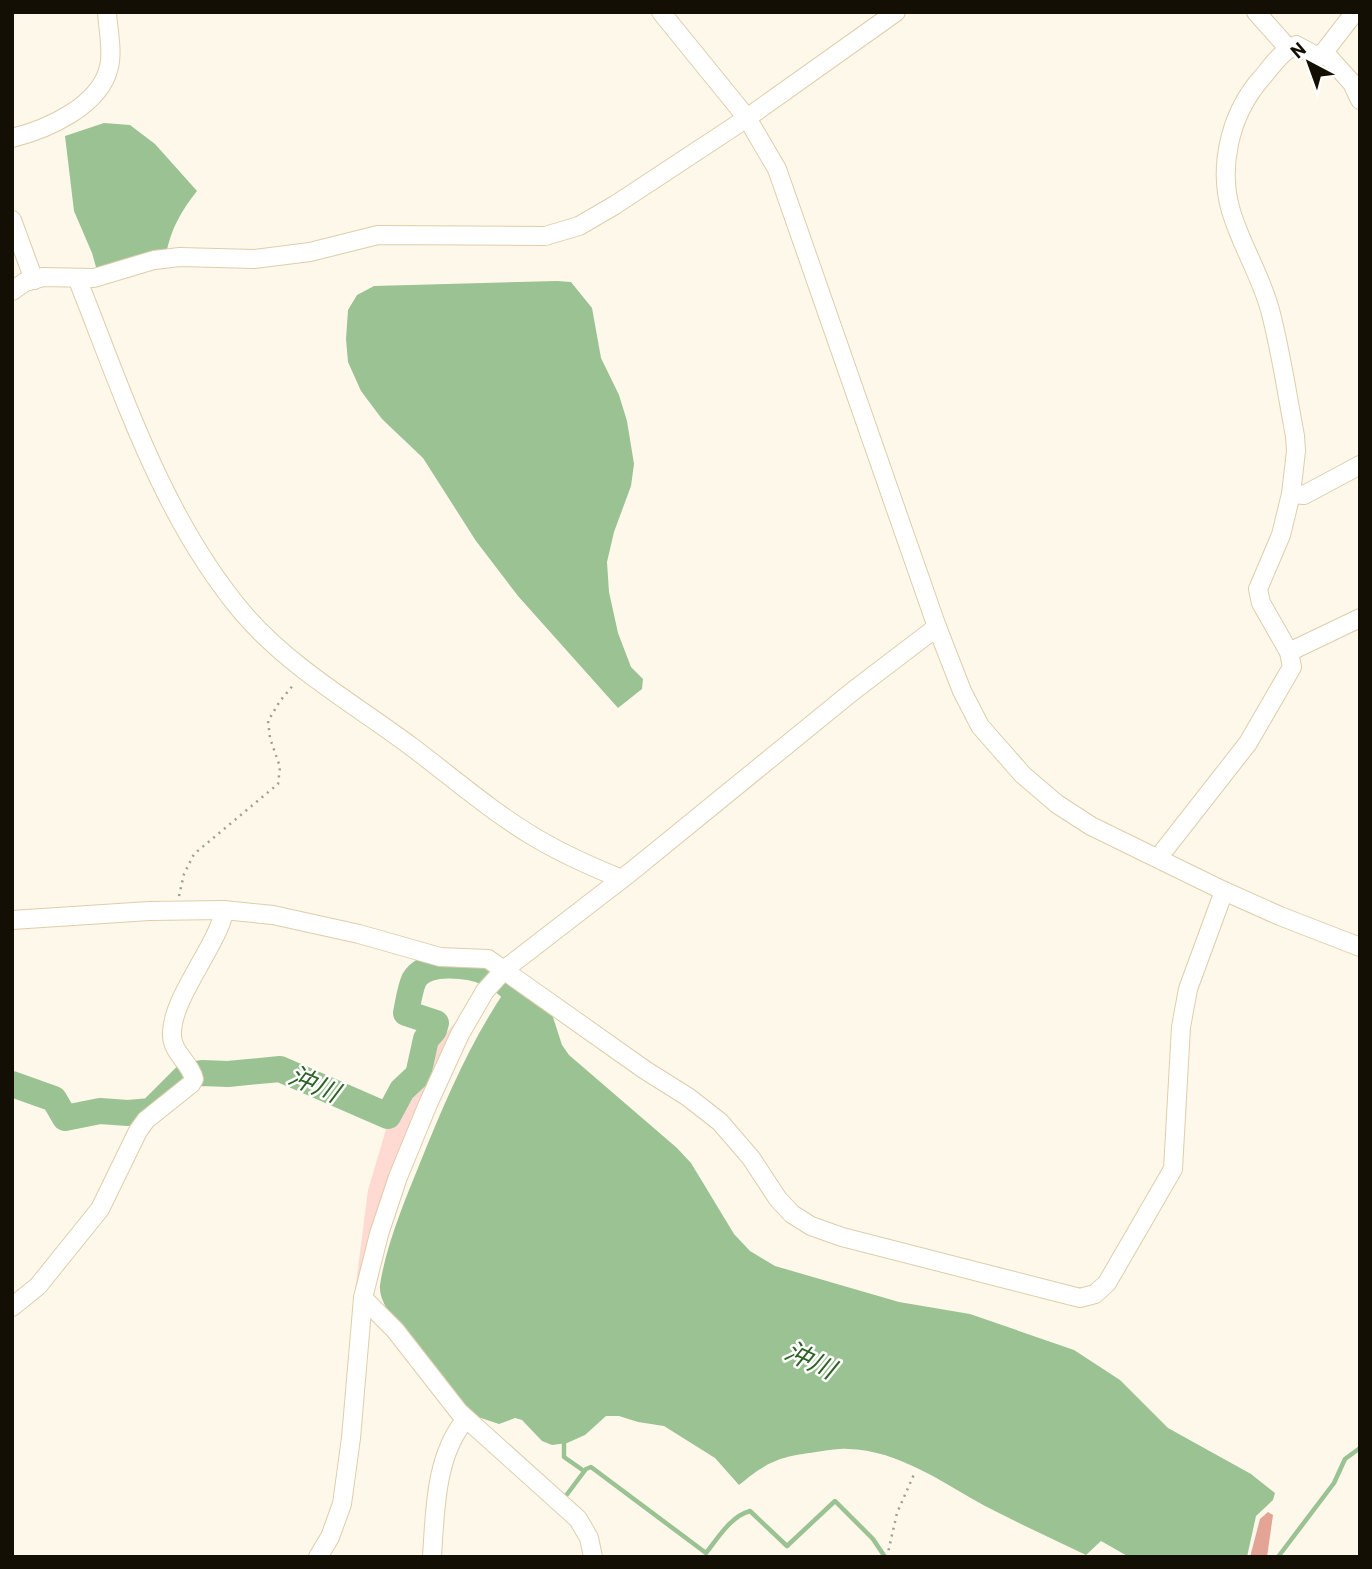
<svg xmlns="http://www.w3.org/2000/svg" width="1372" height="1569" font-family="Barlow,'Noto Sans JP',sans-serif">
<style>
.green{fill:#fedad2}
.forest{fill:#e3a495}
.water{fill:#9ac293}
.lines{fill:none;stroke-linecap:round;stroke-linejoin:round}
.stream{stroke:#9ac293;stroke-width:4.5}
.river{stroke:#9ac293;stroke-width:26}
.minor-casing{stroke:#ddceab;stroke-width:20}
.path{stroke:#a29d90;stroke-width:2.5;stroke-dasharray:2 5;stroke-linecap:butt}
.minor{stroke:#fff;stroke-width:18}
.labels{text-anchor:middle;stroke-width:5;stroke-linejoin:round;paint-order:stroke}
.water-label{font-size:26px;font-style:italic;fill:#2f6325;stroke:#fff}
</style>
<rect width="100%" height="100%" fill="#fef8ea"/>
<path class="green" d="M473,1002L371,1237L353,1307L368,1190L387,1126L405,1091L420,1077L426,1052L441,1039Z"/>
<path class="forest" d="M1268,1512L1273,1515L1267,1557H1250L1260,1519Z"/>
<g class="water">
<path d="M104,123L130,125L155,144L197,191C181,211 171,229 166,254L98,274L92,253L74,211L65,136Z"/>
<path d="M557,281L571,282L592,308L601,358L619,395L627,421L634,464L631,486L614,532L607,562L609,592L618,633L631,667L643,679L642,689L618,708L518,596L476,541L423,458L382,419L361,391L348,362L346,339L348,310L357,295L374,286Z"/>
<path d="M505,991L521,1001L529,992L550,1008L562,1045L569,1055L677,1148L691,1163L734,1234L750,1251L775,1266L899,1302L970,1314L1074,1350L1120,1380L1168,1428L1251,1474L1275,1493L1273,1500L1256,1516L1247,1557H1129L1101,1541L1086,1555C1052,1539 1018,1523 985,1506C943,1483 898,1450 848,1449C837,1448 826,1451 816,1452C779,1457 768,1461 739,1485L715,1458L664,1426L638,1422L619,1416H606L585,1435L567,1443L552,1445L542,1441L522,1420L515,1418L499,1424L478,1417L474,1418L390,1315C385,1305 379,1296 380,1285C386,1245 405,1200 420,1163C444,1104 469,1044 505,991Z"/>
</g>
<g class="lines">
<g class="stream">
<path d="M564,1441V1457L584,1471"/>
<path d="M565,1497L586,1469L591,1467L706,1553C718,1538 731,1516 750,1511L787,1546L835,1501L873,1539L885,1557"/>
<path d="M1278,1557L1334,1483L1345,1459L1360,1448"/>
</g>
<g class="river">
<path d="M506,984L517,993V1033"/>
<path d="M12,1084L54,1099L65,1118L100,1111L128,1113L151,1111L186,1076L202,1073L228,1074L280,1069L388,1116L402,1090L418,1075L426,1039L434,1030L436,1023L406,1013C408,1003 410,989 414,980C426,959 470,965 488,973"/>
</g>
<g class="minor-casing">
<g id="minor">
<path d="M661,12L747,118L777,169L937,627L962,691L980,726L1023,775L1057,804L1091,826L1224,891L1280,916L1360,947"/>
<path d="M1256,12L1288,48"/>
<path d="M1324,52L1355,12"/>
<path d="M12,138C48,129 100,106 109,67C113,51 108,29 107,12"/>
<path d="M12,220L34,280"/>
<path d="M77,278C123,393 162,517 243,613C290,668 356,705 412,747C453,778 492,812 536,838C563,854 592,867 622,879"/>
<path d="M12,291L25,282L43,277L94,278L154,260L180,257L254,259L310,252L378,235L545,236L579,226L615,205L747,118L896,12"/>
<path d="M1291,494L1304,495L1360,465"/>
<path d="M1289,652L1360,618"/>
<path d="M1158,858L1248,743L1292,667L1289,652L1261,603L1258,589L1281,535L1291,494L1296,451L1295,436C1287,394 1281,351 1270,310C1261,276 1241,245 1231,211C1218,167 1230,116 1259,81C1270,69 1281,51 1296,45L1318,57L1324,52L1352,83L1360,100"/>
<path d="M12,920L149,911L223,910L273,915L359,934L440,957L488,959L645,1070L688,1097L720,1122L751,1158L778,1199L792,1214L811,1226L842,1237L1080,1298L1095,1294L1107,1283L1173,1169L1181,1027L1188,989L1224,891"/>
<path d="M363,1298L395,1330L459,1412L578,1519L589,1538L593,1557"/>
<path d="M12,1307L38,1286L100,1209L138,1131L146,1120L191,1084L194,1079C190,1062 173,1054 172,1036C170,1000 215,950 225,910"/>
<path d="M318,1557L330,1537L342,1504L351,1438L363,1298L379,1234L398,1177L428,1104L460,1034L485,991L505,969L632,871L853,691L937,627"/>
<path d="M432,1557C435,1512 435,1455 466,1419"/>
</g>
</g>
<g class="path">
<path d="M179,896L184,874L194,854L278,784L280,767L270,738L268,721L280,701L295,683"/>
<path d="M887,1557L897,1513L915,1472"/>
</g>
<use href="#minor" class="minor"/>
</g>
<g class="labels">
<g class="water-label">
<text transform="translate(314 1084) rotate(23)" y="9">沖川</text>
<text transform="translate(810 1360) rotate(25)" y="9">沖川</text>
</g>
</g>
<rect width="1372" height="1569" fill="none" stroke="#140f04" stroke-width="28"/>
<g transform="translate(1309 63) rotate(319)" stroke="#ffffff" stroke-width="5" paint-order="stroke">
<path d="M0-5L12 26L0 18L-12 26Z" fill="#140f04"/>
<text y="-10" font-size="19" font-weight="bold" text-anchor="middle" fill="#140f04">N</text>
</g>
</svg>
